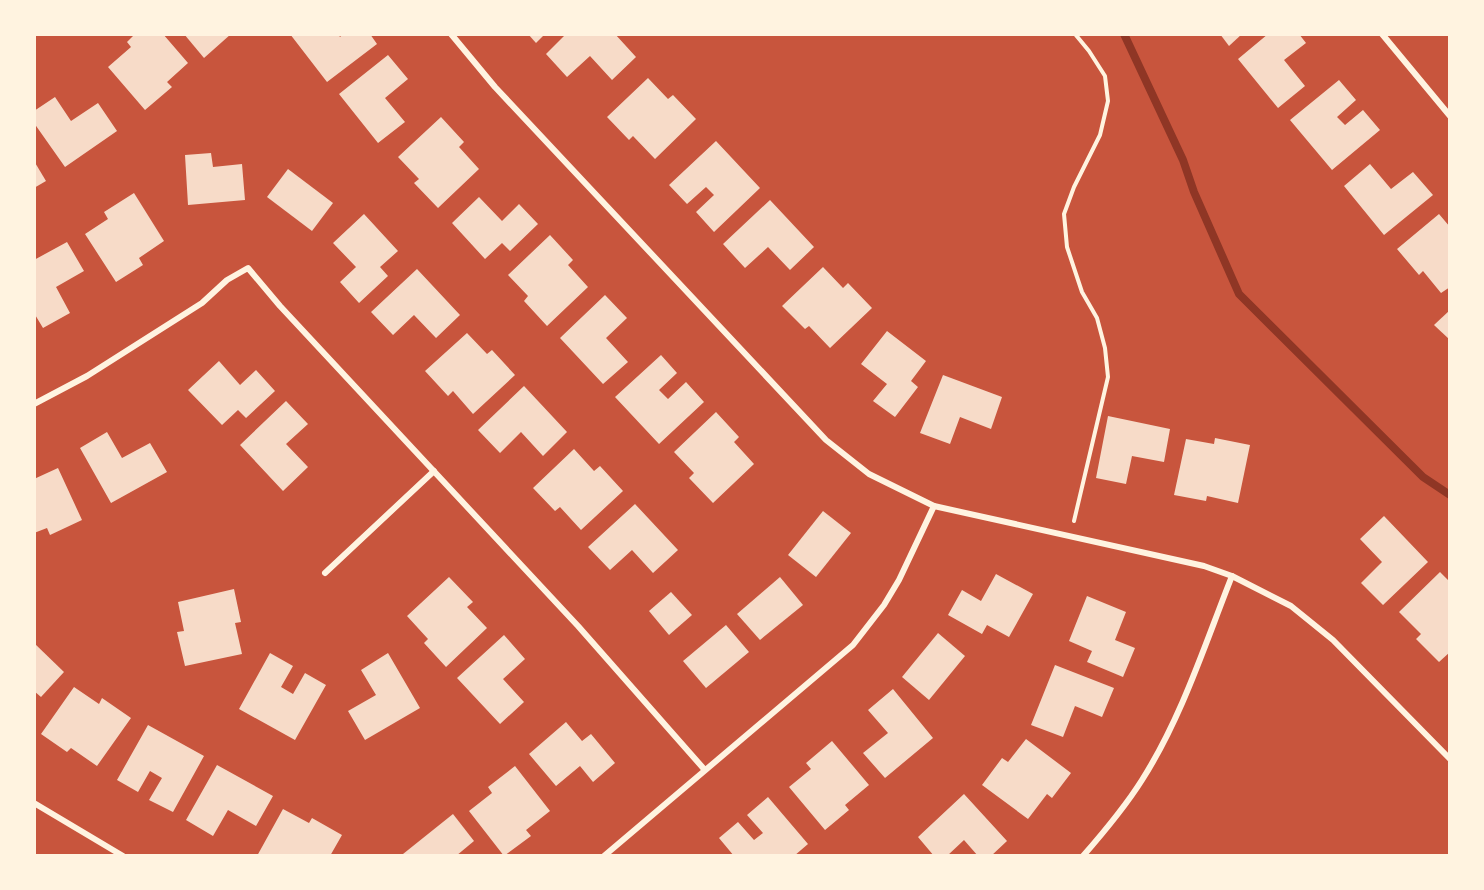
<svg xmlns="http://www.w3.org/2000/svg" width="1484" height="890" font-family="'Source Serif 4',serif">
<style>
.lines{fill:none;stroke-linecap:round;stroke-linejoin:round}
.stream{stroke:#8f3625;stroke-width:8}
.building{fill:#f7dbc8}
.path{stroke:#fff3e0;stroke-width:4}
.minor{stroke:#fff3e0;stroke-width:6}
</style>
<rect width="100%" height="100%" fill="#c8553d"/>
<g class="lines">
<path class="stream" d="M1124,34L1183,160L1194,192L1239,294L1423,477L1450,495"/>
</g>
<g class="building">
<path d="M135,34H163L188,63L167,82L172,87L145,110L108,67L131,47L127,42Z"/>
<path d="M184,34H231L204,58Z"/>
<path d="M290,34H338L340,37L343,34H370L377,44L327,82Z"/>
<path d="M528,34H545L536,43Z"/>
<path d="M566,34H615L636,57L612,80L590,56L567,77L546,54Z"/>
<path d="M1220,34H1242L1229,46Z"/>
<path d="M1268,34H1299L1306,43L1284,60L1305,86L1278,108L1238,59Z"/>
<path d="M388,55L408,79L385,98L405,122L378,143L339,94Z"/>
<path d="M648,78L668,99L673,95L696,119L655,159L633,136L629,140L607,117Z"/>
<path d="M1339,80L1356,100L1337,117L1345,125L1363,110L1380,130L1332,170L1290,120Z"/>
<path d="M55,97L71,121L98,103L117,131L65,167L34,123V111Z"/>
<path d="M441,117L464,142L459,147L479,169L438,208L414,183L419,179L398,157Z"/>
<path d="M716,141L760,188L714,232L696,212L714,195L706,187L687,204L669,185Z"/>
<path d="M211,153L213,167L242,164L245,200L188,205L185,155Z"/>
<path d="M34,161L46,181L34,188Z"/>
<path d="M1370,164L1391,189L1413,172L1433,195L1384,235L1344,186Z"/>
<path d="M288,169L333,203L312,231L267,197Z"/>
<path d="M134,193L164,241L139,258L143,265L116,282L85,234L108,219L104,212Z"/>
<path d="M479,197L502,221L519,204L538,224L510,251L502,243L485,259L452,223Z"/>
<path d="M770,200L814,247L790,270L768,247L745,268L723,244Z"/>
<path d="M364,214L398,251L380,267L388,276L359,303L340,282L356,267L333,243Z"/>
<path d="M1439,214L1450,227V287L1441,293L1423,271L1419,275L1397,249Z"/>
<path d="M550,235L573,260L568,265L588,287L547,326L524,301L528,296L508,275Z"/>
<path d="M67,242L84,271L56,287L70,313L43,328L34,313V260Z"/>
<path d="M823,267L843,288L848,283L872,308L830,348L809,326L805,329L782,306Z"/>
<path d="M417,269L460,315L436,338L414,315L393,335L371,312Z"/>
<path d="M605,295L627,318L606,338L628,362L603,384L560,338Z"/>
<path d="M1450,310V340L1434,325Z"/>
<path d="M887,331L926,361L911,381L918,387L895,417L873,401L887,384L861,364Z"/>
<path d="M467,333L487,354L492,350L515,375L473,414L453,391L448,396L425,371Z"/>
<path d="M661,355L677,373L659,390L668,399L686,382L704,402L659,444L615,397Z"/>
<path d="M219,361L240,385L256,370L275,391L246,418L238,410L222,425L188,390Z"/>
<path d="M943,375L1002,397L991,429L960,417L950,444L920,433Z"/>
<path d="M524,386L567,432L543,456L521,432L500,453L478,430Z"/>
<path d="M286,401L308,424L286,444L308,467L283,491L240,445Z"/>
<path d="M716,412L739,437L734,442L754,464L713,503L689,478L694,473L674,452Z"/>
<path d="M1108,416L1170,429L1164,462L1132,456L1126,484L1096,478Z"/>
<path d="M107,432L122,458L150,443L167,472L111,503L80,448Z"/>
<path d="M1215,438L1250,445L1238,503L1207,496L1206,501L1174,495L1186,439L1214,444Z"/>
<path d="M574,449L594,471L600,466L623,491L581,530L560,507L555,511L533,488Z"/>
<path d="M58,468L82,520L50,535L47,528L34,533V479Z"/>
<path d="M635,504L678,550L653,573L632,550L610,570L588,547Z"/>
<path d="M823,511L851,533L816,577L788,555Z"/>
<path d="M1384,516L1428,562L1383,605L1361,583L1382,562L1360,539Z"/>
<path d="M1440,572L1450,582V652L1439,662L1416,639L1421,634L1399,612Z"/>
<path d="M996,574L1033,594L1009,637L987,625L982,634L948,615L962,590L981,601Z"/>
<path d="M449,577L473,602L467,607L487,628L446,667L424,643L428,639L407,616Z"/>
<path d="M780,577L803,605L760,640L737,614Z"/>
<path d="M234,589L241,622L235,623L242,654L185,666L177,632L184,631L178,602Z"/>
<path d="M671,592L692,615L669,635L649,611Z"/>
<path d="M1087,596L1126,612L1115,640L1135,648L1123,677L1087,662L1092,651L1069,641Z"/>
<path d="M726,625L749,652L706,688L683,661Z"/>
<path d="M938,633L965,656L929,700L902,677Z"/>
<path d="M504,635L525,659L503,679L524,702L500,724L457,678Z"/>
<path d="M34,643L64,672L41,697L34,691Z"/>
<path d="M270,653L293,666L281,687L293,694L305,673L326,685L295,740L239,709Z"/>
<path d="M388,653L420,708L365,740L348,711L376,695L361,670Z"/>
<path d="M1055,665L1114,688L1102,717L1075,706L1063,737L1031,725Z"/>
<path d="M74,687L99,704L102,698L131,718L97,766L71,748L67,752L41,734Z"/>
<path d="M893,689L933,738L885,778L863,753L888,733L868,710Z"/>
<path d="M566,722L582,741L591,734L615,763L593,782L580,766L556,786L529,754Z"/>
<path d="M148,725L204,756L173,812L149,800L162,778L150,771L138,792L117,780Z"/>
<path d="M1026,739L1071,773L1052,798L1047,794L1028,819L982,785L1002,758L1008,762Z"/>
<path d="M832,741L869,785L845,805L849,810L825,830L789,787L811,769L806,763Z"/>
<path d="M217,765L273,796L256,826L228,810L213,836L186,820Z"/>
<path d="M515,766L550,811L526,830L531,836L504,856L469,811L492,793L488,787Z"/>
<path d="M964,794L1007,841L991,856H978L964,840L947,856H934L918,837Z"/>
<path d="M768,797L808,844L794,856H734L719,838L738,822L754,840L763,833L747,815Z"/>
<path d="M283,809L309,823L312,818L342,835L330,856H257Z"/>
<path d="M453,814L474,841L456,856H404L403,854Z"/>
</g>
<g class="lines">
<path class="path" d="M1074,521L1108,377L1105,348L1097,318L1082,292L1067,247L1064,214L1074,187L1100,135L1108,101L1105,76L1089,51L1075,34"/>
<g class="minor">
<path d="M451,34L495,87L826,440L869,474L934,506L1204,566L1232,576L1291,606L1333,640L1450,759"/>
<path d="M1382,34L1450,116"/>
<path d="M34,404L87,376L202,303L227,280L248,268L280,306L578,626L704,769"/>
<path d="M325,573L434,471"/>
<path d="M34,803L123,856"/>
<path d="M604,856L853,645L884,605L899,580L934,506"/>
<path d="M1083,856C1104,832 1125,807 1142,780C1182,717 1205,644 1232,576"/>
</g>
</g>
<rect width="1484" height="890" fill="none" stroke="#fff3e0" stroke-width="72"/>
</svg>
